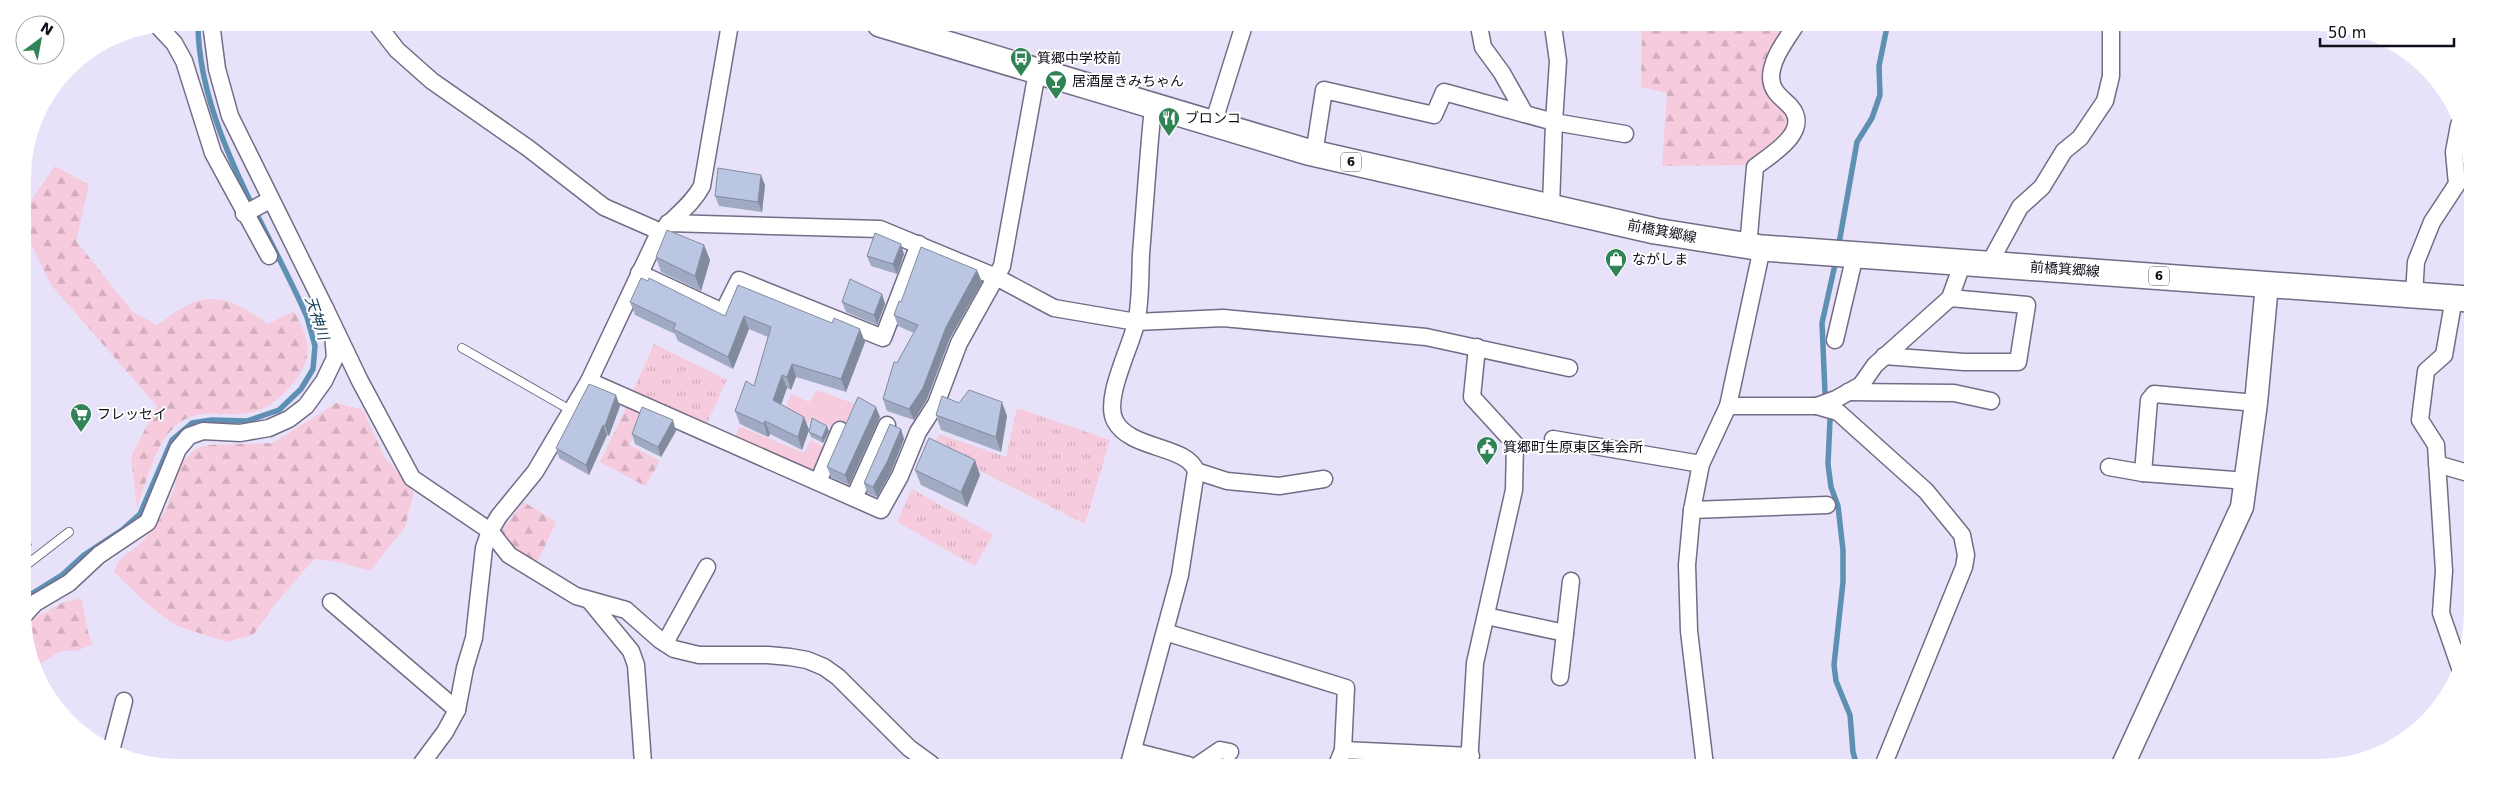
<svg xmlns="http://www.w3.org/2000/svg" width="2495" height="790" font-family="'DejaVu Sans','Noto Sans JP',sans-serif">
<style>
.grass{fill:url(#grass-tufts)}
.forest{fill:url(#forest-firs)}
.green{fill:#f6cbdd}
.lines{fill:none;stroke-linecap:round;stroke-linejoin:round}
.stream{stroke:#5e90b3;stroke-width:5.5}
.lane-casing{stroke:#726c86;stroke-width:10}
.street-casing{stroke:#726c86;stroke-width:19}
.secondary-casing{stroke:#726c86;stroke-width:25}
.primary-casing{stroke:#726c86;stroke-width:28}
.lane{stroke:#fff;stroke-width:8}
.street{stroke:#fff;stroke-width:16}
.secondary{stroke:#fff;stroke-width:22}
.primary{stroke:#fff;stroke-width:25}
.wall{fill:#a0aac2}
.shaded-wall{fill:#828b9e}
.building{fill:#bac6e2;stroke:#828b9e}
.labels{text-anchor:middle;stroke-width:4;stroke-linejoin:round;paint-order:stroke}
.shield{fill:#fff;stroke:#58575e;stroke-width:1}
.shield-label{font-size:12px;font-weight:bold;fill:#110f19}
.poi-label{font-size:14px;fill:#110f19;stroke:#fff;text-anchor:start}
.street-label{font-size:14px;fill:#110f19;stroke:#fff}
.water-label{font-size:15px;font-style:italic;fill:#0d374f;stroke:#fff}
</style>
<defs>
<pattern id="grass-tufts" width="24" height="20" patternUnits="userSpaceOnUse" patternTransform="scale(1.25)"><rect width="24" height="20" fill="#f6cbdd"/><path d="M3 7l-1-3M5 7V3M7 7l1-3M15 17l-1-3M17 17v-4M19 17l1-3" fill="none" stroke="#d2adbd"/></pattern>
<pattern id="forest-firs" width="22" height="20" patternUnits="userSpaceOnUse" patternTransform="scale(1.25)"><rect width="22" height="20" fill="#f6cbdd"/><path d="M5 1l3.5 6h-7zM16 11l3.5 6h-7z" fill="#d2adbd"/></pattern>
</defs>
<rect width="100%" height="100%" fill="#e7e2fa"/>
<g class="grass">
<path d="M654,344L727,380L705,427L632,393Z"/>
<path d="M1017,408L1110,440L1085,524L933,447L939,434L1006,457Z"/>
<path d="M912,489L993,535L975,566L897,522Z"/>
</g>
<g class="forest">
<path d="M1642,26H1787L1764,80L1768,97L1788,117L1789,126L1781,139L1747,165L1662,166L1667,93L1641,87Z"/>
<path d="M55,166L89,185L76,241L133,312L157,325C168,318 178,309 190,304C218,290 246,308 268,324L294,311C312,343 314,361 288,389C278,400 268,408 253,412C229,419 201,406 179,423C155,441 147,481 137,508L131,457L157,406L51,285L23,227V212Z"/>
<path d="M336,403L363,410L384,456L414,493L405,527L370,571L340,562L314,559L276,603L253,635L226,642L175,625L146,603L114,572L119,560L142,542L163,515L174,489L179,466L195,449L208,445L273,443Z"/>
<path d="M627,406L640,411L630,445L660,461L645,486L600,462Z"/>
<path d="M524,502L556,522L537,563L514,553L500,533Z"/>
<path d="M81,598L88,632L93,644L79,650L59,652L37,666L25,643V623L64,602Z"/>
</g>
<g class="green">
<path d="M817,390L855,404L846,428H833L811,418L808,423L784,411L791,394L809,402Z"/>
<path d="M739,426L804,453L811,440L827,449L816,478L734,442Z"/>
</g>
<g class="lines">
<g class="stream">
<path d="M1838,249L1857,142L1872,118L1880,95L1879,66L1887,27"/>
<path d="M1825,393L1822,323L1836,260"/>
<path d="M1830,420L1828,464L1831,487L1838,506L1843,550V582L1834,665L1836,681L1850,715L1853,752L1857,766"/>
<path d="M25,598L62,575L84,555L122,530L140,514L172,440L192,423L212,420L247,421L279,410L301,389L313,369L315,346L307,317C267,225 198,125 198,23"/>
</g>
<g class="lane-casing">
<g id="lane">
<path d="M462,348L572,411"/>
<path d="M25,566L69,532"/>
</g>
</g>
<g class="street-casing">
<g id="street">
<path d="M376,23L397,50L432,81L528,148L604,207L661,232"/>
<path d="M158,26L174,43L184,61L213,153L269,256"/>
<path d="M1479,26L1483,47L1502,73L1525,114"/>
<path d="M1553,26L1558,61L1554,122L1625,134"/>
<path d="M1213,124L1244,25"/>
<path d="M1314,154L1324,90L1434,115L1444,92L1554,122L1551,206"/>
<path d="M244,214L270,200"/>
<path d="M668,223L880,229L996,277L1054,308L1136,322L1223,318L1426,337L1569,368"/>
<path d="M1748,247L1755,167C1772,154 1812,131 1790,106C1781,97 1772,92 1771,78C1771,59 1785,42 1795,26"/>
<path d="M1989,264L2020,207L2042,187L2064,151L2080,138L2105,101L2111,76V27"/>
<path d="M639,273L723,312L739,280L883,338L919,244"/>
<path d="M2414,295L2416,262L2432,222L2457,184L2454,152L2459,125"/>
<path d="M2454,298L2444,355L2426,371L2420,420L2436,445L2444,571L2441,613L2460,668"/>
<path d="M325,308L360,381L412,478L490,531L509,555L576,596L626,610L660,640L674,649L699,655H768L790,657L807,660L824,667L838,677L909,748L931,764"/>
<path d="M1835,340L1855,255"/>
<path d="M1884,356L1964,362H2018L2027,305L1950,298"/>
<path d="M589,381L881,510L900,476L918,432L936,404L959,343L1002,266L1037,72"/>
<path d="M1848,392L1954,393L1991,401"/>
<path d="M1728,406H1817L1836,399L1861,385L1875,365L1950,298L1963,262"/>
<path d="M1817,406L1838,412L1926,491L1962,535L1966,555L1964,567L1883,766"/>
<path d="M1553,439L1701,464"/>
<path d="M2437,464L2468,473"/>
<path d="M2109,467L2143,473L2247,481"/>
<path d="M1196,471L1227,481L1279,486L1324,479"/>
<path d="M2143,473L2149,400L2154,394L2256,403"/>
<path d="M818,482L840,430"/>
<path d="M854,498L887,425"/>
<path d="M1692,510L1827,505"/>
<path d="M589,600L631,651L636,665L643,763"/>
<path d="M331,602L457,710"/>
<path d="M25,614L35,603L69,583L99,555L148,522L178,449L189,436L203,431L240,433L269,428L289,419L306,406L324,381L335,358L333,333L325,308L230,116L217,69L211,23"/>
<path d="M1486,616L1565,633"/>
<path d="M1165,632L1346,688L1343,750"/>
<path d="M665,643L707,567"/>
<path d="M1560,677L1571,581"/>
<path d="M111,751L124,701"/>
<path d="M1133,751L1188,765"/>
<path d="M422,763L445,732L457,710L465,668L474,638L484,548L490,531L499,516L535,472L589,381L657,237C671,218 691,207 702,186L730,24"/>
<path d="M1129,764L1180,575L1196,471C1187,445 1130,450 1115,421C1103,399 1131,347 1136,323C1141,301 1140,276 1141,254C1145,205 1148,156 1153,107"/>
<path d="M1198,765L1220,750L1230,752"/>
<path d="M1337,765L1343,750L1471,756"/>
<path d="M1469,765L1475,663L1514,490L1515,444L1472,397L1477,347"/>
<path d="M1705,766L1689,631L1687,565L1692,510L1701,464L1728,406L1762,248"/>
</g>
</g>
<g class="secondary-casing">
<path id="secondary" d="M2122,767L2242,507L2256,403L2267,284"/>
</g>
<g class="primary-casing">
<path id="primary" d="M880,24L1308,152L1655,231L1762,248L2469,299"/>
</g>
<use href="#lane" class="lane"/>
<use href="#street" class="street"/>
<use href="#secondary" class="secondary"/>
<use href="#primary" class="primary"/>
</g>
<g class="wall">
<path d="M765,185L762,212L719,206L715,196Z"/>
<path d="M704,245L710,260L701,291L661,272L656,257Z"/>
<path d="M904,254L897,274L871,266L867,256Z"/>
<path d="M982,282L950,338L927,399L914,420L887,411L883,399L897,363L914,333L898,326L894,315L901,302Z"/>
<path d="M738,285L865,342L846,392L796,377L791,390L787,388L781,405L804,417L809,430L802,450L770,434L768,437L740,424L735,411L754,386L768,337L749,329L733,369L678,341L675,334L635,315L630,302L725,316Z"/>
<path d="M882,294L885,304L877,325L846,312L842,302Z"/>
<path d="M959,403L1007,416L1001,452L941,430L936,415Z"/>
<path d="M620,406L609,436L607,435L589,475L559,458L556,448Z"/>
<path d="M880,417L849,485L831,477L827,467Z"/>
<path d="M901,429L904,439L891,472L877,497L867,493L864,483Z"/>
<path d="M676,431L661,457L635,444L632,434Z"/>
<path d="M829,431L823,443L811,437L809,432Z"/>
<path d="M915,470L980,475L967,507L921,485Z"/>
</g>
<g class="shaded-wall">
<path d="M761,175L765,185L762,212L758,202Z"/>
<path d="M901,244L904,254L897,274L893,264Z"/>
<path d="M704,245L710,260L701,291L695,276Z"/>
<path d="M977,270L982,282L950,338L927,399L914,420L909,409L946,327Z"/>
<path d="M882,294L885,304L877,325L874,315Z"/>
<path d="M744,316L749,329L733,369L728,357Z"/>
<path d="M860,329L865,342L846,392L841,379Z"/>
<path d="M792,364L796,377L791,390L787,377Z"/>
<path d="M782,375L787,388L778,413L773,400Z"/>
<path d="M616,395L620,406L609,436L605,426Z"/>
<path d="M1002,402L1007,416L1001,452L996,437Z"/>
<path d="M876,407L880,417L849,485L845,475Z"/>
<path d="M804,417L809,430L802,450L798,437Z"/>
<path d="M673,420L676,431L661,457L658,447Z"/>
<path d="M765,421L770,434L768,437L764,424Z"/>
<path d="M603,425L607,435L589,475L586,465Z"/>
<path d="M827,426L829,431L823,443L822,438Z"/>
<path d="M901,429L904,439L891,472L877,497L873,487Z"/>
<path d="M975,460L980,475L967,507L961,492Z"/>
<path d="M26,530L32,545L25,552V532Z"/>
</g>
<g class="building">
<path d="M718,168L761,175L758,202L715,196Z"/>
<path d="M667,230L704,245L695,276L656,257Z"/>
<path d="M875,233L901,244L893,264L867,256Z"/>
<path d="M921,247L977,270L946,327L923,388L909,409L883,399L894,362L897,363L918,325L894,315L899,301L901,302Z"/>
<path d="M641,278L648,281L649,278L725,316L738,285L832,323L834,318L860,329L841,379L792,364L787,377L782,375L773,400L804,417L798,437L765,421L764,424L735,411L746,381L754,386L771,327L744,316L728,357L673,329L676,324L630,302Z"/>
<path d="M850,279L882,294L874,315L842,302Z"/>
<path d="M589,384L616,395L605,426L603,425L586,465L556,448Z"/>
<path d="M969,390L1002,402L996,437L936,415L942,396L959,403Z"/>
<path d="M858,397L876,407L845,475L827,467Z"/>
<path d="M642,407L673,420L658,447L632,434Z"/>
<path d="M812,418L827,426L822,438L809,432Z"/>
<path d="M890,424L901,429L887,462L873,487L864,483Z"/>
<path d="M929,438L975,460L961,492L915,470Z"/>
</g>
<defs>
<g id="bus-pin" transform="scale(1.125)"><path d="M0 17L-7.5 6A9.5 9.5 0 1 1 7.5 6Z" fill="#308354" stroke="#fff"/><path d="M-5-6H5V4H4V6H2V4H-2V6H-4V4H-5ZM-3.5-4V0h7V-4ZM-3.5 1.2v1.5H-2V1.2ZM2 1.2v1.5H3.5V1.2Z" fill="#fff"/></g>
<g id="bar-pin" transform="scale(1.125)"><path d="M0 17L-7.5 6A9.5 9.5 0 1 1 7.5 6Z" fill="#308354" stroke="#fff"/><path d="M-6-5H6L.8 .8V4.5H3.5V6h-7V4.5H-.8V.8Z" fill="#fff"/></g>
<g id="restaurant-pin" transform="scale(1.125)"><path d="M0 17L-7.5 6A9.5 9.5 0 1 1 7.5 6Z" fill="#308354" stroke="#fff"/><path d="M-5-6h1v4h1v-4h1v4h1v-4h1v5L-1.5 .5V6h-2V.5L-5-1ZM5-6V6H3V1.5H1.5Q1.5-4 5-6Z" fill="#fff"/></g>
<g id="shop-pin" transform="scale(1.125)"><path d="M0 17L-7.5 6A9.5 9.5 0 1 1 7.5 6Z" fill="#308354" stroke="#fff"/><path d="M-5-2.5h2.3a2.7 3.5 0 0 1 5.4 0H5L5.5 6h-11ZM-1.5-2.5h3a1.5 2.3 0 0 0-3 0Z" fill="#fff"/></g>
<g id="supermarket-pin" transform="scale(1.125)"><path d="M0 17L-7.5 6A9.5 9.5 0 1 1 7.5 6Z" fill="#308354" stroke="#fff"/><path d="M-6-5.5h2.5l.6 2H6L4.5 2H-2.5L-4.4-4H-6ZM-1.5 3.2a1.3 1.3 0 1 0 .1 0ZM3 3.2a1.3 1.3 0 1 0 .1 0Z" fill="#fff"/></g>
<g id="civic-pin" transform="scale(1.125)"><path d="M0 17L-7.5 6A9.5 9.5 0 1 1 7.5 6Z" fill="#308354" stroke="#fff"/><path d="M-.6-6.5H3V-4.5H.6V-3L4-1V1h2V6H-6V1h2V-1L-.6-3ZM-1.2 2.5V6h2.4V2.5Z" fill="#fff"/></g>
</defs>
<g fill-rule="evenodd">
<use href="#bus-pin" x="1021" y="58"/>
<use href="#bar-pin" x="1056" y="81"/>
<use href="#restaurant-pin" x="1169" y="118"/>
<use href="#shop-pin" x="1616" y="259"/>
<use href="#supermarket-pin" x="81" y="414"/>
<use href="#civic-pin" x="1487" y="447"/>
</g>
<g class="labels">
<g class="shield">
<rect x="1341" y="152.5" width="20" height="19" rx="4"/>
<rect x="2149" y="266.5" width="20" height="19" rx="4"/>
</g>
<g class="shield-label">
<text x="1351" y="166">6</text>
<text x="2159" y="280">6</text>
</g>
<g class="poi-label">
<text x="1037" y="63">箕郷中学校前</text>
<text x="1072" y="86">居酒屋きみちゃん</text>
<text x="1185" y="123">ブロンコ</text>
<text x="1632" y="264">ながしま</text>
<text x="97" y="419">フレッセイ</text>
<text x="1503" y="452">箕郷町生原東区集会所</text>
</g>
<g class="street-label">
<text transform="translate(1662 231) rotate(11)" y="5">前橋箕郷線</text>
<text transform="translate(2065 269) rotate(4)" y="5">前橋箕郷線</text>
</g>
<g class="water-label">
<text transform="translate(317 318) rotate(72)" y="5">天神川</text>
</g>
</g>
<path d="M0 0H2495V790H0ZM177 31H2318A146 146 0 0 1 2464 177V613A146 146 0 0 1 2318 759H177A146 146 0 0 1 31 613V177A146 146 0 0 1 177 31Z" fill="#fff" fill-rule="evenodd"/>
<g transform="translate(40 40) rotate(32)"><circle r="24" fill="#ffffff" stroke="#a09fa3"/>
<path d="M0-4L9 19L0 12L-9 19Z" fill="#308354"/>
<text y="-8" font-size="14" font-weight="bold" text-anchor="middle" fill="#110f19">N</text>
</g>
<path d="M2320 38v8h134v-8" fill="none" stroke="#110f19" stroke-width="2.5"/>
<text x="2328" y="38" font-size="15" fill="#110f19" stroke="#ffffff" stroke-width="4" paint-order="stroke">50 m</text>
</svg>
